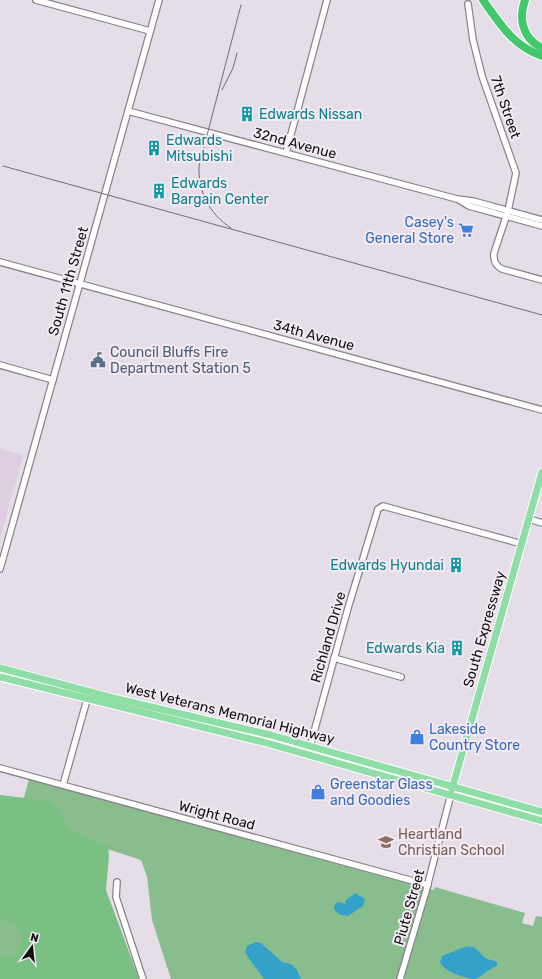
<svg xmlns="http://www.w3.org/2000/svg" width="542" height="979" font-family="Rubik,sans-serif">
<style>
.built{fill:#ddcfdf}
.green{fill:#89bd8e}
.forest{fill:#79c082}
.water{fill:#34a1cb}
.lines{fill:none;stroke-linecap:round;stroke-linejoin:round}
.minor-casing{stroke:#8b838c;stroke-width:8}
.major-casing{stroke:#fff;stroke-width:9}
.highway-casing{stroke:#fff;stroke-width:10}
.minor{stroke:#fff;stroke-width:5.5}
.major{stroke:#8fdea7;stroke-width:7}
.highway{stroke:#45c86d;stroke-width:8}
.rail{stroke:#726d73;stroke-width:1}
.labels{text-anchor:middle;stroke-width:4;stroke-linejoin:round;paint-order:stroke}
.street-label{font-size:14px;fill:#131013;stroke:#f3eaf4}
.culture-label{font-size:14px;fill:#0d838f;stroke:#f3eaf4;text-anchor:start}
.shop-label{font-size:14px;fill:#366cbe;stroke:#f3eaf4;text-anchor:start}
.service-label{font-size:14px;fill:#4e5e75;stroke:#f3eaf4;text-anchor:start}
.education-label{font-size:14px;fill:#785e54;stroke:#f3eaf4;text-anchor:start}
</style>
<rect width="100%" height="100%" fill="#e5dde7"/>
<path class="built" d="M0,449L23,455L0,539Z"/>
<path class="green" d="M29,779L434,890L435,887L525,913L522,923L533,926L536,916L542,917V979H171L152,920L147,877L141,860L80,840L99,875L0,979V805L21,809Z"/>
<path class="forest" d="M0,795L41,800L53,804L71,831L108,846L109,856L106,890L139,979H0V956C24,957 26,942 16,924L0,917Z"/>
<g class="water">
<path d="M355,893L365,899L363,906L348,916L340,915L334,909L335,904L338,902L346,904L345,901Z"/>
<path d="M256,942L261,943L282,962L291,964L297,970L301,979H264L245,953L247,946Z"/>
<path d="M465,947C475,945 478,951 484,957C487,960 493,960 497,962V966C488,969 480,978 475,979C466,979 443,971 440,962L442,956Z"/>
</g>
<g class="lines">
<g class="minor-casing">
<g id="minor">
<path d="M36,0L150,31"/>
<path d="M468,4L473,40L482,76L516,173L508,211L494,253C493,260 496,266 502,269L542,280"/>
<path d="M128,111L457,199L473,201L542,220"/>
<path d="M286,153L327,0"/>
<path d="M459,200L469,206L542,226"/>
<path d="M0,262L542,410"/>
<path d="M0,365L53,380"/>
<path d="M529,519L542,523"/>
<path d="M0,569L159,0"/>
<path d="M334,658L401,677"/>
<path d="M308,754L348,608L378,509L383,506L522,544"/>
<path d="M0,768L428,885"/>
<path d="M63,785L88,696"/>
<path d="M117,882L116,897L143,979"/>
<path d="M400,979L426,891L451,794"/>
</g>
</g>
<g class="major-casing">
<g id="major">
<path d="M0,668L113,698L271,735L542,812"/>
<path d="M0,677L263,742L542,821"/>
<path d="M452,789L542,472"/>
</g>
</g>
<g class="highway-casing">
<g id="highway">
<path d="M483,0C500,24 513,46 542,56"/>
<path d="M525,0C518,19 523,39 542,48"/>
</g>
</g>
<use href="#minor" class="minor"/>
<use href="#major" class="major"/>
<use href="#highway" class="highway"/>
<g class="rail">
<path d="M222,90L233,68L237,53"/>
<path d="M3,166L542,315"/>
<path d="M231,228C209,214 198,191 199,166L241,5"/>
</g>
</g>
<defs>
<g id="building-bare" transform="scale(1.2)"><path d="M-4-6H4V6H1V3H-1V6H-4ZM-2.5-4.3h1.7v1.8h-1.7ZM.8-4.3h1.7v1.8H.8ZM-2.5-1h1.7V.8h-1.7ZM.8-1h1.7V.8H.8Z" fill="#0f9aa8" stroke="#f3eaf4" stroke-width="2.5" paint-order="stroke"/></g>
<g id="supermarket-bare" transform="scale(1.2)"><path d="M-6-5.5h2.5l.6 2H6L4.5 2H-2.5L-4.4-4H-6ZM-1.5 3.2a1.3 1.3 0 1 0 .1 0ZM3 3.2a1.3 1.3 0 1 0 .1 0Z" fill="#3f7fe0" stroke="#f3eaf4" stroke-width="2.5" paint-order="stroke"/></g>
<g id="civic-bare" transform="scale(1.2)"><path d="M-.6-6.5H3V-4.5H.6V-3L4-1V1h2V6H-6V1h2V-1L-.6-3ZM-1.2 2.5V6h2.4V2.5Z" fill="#5c6f8a" stroke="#f3eaf4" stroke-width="2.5" paint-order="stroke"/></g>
<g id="shop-bare" transform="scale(1.2)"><path d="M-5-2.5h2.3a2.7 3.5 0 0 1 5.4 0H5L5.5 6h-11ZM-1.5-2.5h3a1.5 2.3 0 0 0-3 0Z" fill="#3f7fe0" stroke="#f3eaf4" stroke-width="2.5" paint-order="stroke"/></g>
<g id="school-bare" transform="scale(1.2)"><path d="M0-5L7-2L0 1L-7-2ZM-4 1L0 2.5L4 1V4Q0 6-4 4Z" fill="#8d6e63" stroke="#f3eaf4" stroke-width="2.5" paint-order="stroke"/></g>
</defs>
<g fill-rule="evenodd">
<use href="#building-bare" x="247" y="114"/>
<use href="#building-bare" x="154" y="148"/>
<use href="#building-bare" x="159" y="191"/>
<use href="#supermarket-bare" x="466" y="230"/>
<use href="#civic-bare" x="98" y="360"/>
<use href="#building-bare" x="456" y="565"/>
<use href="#building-bare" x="457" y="648"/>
<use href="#shop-bare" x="417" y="737"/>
<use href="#shop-bare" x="318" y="792"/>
<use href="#school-bare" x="386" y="842"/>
</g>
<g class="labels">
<g class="street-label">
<text transform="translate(506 107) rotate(71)" y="5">7th Street</text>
<text transform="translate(295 143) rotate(15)" y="5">32nd Avenue</text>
<text transform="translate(68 281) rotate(-74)" y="5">South 11th Street</text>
<text transform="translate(314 335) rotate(15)" y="5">34th Avenue</text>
<text transform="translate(484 629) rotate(-74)" y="5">South Expressway</text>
<text transform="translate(328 637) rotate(-74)" y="5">Richland Drive</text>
<text transform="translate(230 713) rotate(14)" y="5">West Veterans Memorial Highway</text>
<text transform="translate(217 815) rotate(15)" y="5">Wright Road</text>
<text transform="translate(409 907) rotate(-74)" y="5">Piute Street</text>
</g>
<g class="culture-label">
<text x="259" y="119">Edwards Nissan</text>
<text x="166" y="145">Edwards<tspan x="166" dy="16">Mitsubishi</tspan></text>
<text x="171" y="188">Edwards<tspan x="171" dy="16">Bargain Center</tspan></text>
<text x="444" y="570" text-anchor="end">Edwards Hyundai</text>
<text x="445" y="653" text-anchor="end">Edwards Kia</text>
</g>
<g class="shop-label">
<text x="454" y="227" text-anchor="end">Casey's<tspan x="454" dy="16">General Store</tspan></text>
<text x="429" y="734">Lakeside<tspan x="429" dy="16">Country Store</tspan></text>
<text x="330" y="789">Greenstar Glass<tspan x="330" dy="16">and Goodies</tspan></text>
</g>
<g class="service-label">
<text x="110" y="357">Council Bluffs Fire<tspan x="110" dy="16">Department Station 5</tspan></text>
</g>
<g class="education-label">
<text x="398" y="839">Heartland<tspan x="398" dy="16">Christian School</tspan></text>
</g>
</g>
<g transform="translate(32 947) rotate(15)" stroke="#f3eaf4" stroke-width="3" paint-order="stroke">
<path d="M0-3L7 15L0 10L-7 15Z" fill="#131013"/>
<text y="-6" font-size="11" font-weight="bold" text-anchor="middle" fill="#131013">N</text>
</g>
</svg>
